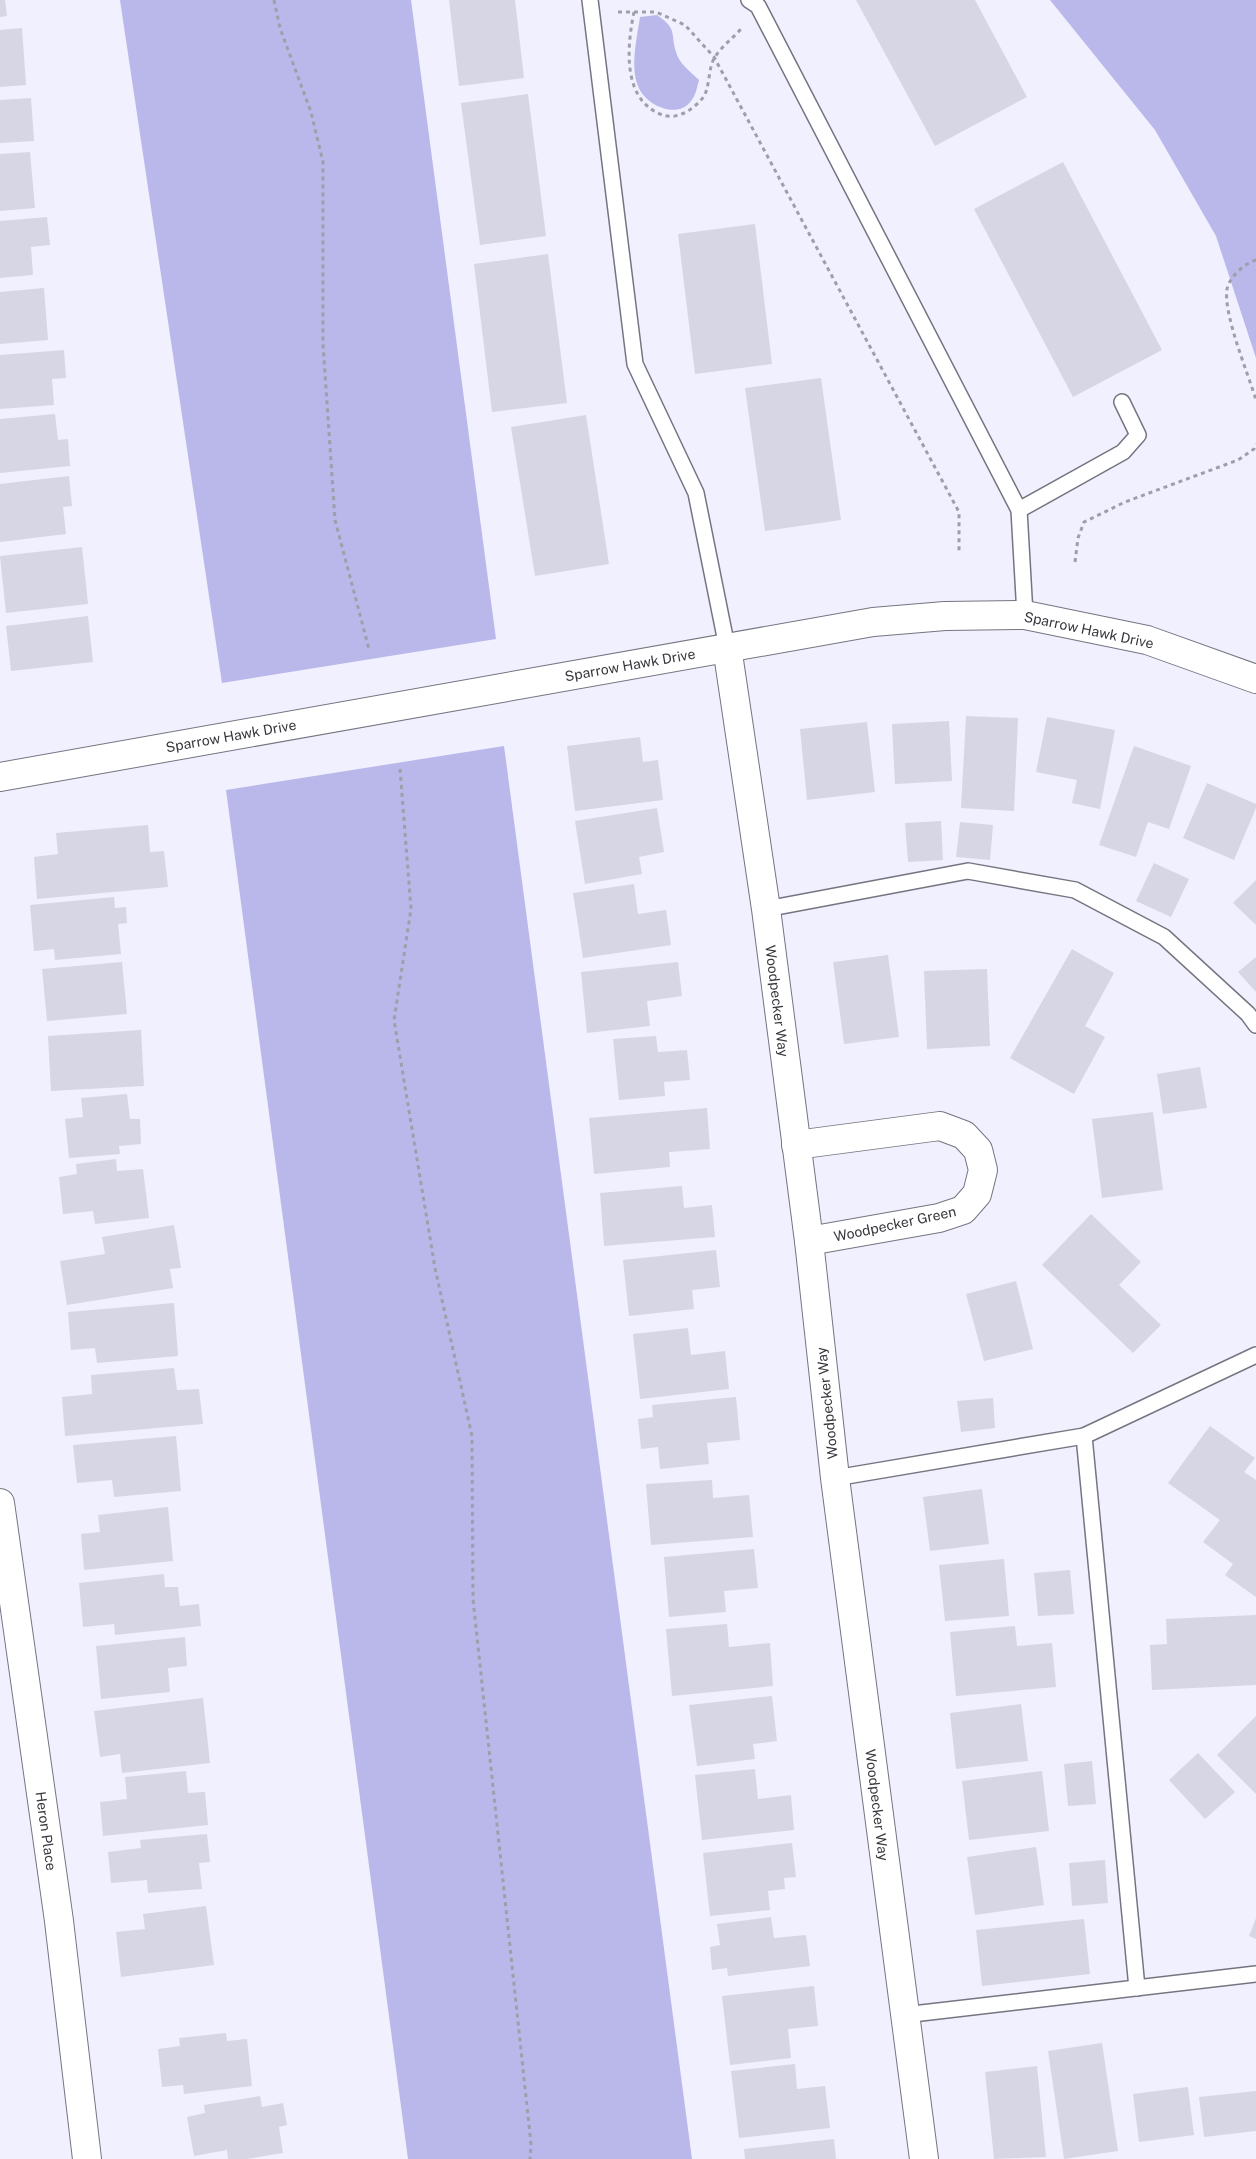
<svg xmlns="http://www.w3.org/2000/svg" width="1256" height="2159" font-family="'Public Sans',sans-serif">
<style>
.green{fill:#bab7ea}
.building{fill:#d7d6e4}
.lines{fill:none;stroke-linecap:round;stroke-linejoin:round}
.lane-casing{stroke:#757581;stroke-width:18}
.street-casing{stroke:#757581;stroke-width:30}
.path{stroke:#9f9fa9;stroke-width:3;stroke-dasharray:4 4;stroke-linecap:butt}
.lane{stroke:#fff;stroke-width:15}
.street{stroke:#fff;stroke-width:28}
.labels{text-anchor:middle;stroke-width:4;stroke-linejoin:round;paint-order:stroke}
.street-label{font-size:14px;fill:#37373d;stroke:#fff}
</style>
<rect width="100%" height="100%" fill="#f0f0fe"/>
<g class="green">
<path d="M120,0H411L496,639L222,683Z"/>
<path d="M1050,0H1256V358L1216,236L1155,130Z"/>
<path d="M657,15C678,30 670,32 676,52C679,64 691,72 699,80C697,87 696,95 691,101C677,120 645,105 638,86C630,66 637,38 640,17Z"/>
<path d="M504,746L692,2159H408L226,790Z"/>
</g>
<g class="building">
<path d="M0,0H5L7,16L0,17Z"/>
<path d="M449,0H515L524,78L459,86Z"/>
<path d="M856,0H975L1027,97L935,146Z"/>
<path d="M22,28L26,85L0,87V30Z"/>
<path d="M528,94L546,236L480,245L461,103Z"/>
<path d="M31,98L34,141L0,143V100Z"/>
<path d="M30,152L35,208L0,211V154Z"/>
<path d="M1063,162L1162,350L1073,397L974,209Z"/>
<path d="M47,217L50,245L31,247L33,275L0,278V221Z"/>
<path d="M755,224L772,364L695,374L678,234Z"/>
<path d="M548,254L567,403L492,412L474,264Z"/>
<path d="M44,288L48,340L0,344V292Z"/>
<path d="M64,350L66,378L52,379L54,405L0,409V355Z"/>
<path d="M821,378L841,520L765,531L745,388Z"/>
<path d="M55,414L58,440L68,439L70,466L0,473V419Z"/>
<path d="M586,415L609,564L535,576L511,427Z"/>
<path d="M69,476L72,506L63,507L66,534L0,542V484Z"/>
<path d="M82,547L88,604L6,613L0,556Z"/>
<path d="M88,616L93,662L11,671L6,626Z"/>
<path d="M966,716L1018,718L1014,811L961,808Z"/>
<path d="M1047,717L1115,730L1100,809L1072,803L1077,780L1036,772Z"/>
<path d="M949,721L952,781L895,784L892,724Z"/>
<path d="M867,722L875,792L807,800L800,729Z"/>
<path d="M640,737L643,762L658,760L663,800L575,811L567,746Z"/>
<path d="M1134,746L1191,766L1169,829L1148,822L1136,857L1099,845Z"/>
<path d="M1207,783L1256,804V808L1234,860L1183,838Z"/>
<path d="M657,808L664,852L639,857L642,874L585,884L575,821Z"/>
<path d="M941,821L943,860L908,862L905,823Z"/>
<path d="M960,822L993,825L990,860L956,857Z"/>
<path d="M148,825L150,852L164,851L168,887L37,899L34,857L58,854L56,833Z"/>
<path d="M1154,863L1189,879L1171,917L1136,901Z"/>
<path d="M1256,880V925L1233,903Z"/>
<path d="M634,884L638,914L666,910L671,945L583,958L573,893Z"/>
<path d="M114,897L115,908L126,907L127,923L118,924L121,954L55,960L54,949L34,951L30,905Z"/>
<path d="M1072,949L1114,973L1085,1026L1105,1037L1074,1094L1010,1058Z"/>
<path d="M888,955L899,1037L844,1044L833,962Z"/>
<path d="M1256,957V992L1238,972Z"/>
<path d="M122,962L127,1014L47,1021L42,969Z"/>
<path d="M678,962L682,996L647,1001L650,1026L587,1033L581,972Z"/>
<path d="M987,969L990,1046L927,1049L924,971Z"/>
<path d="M141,1030L144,1086L51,1091L48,1036Z"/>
<path d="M656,1036L658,1052L687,1050L690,1080L664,1082L665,1096L619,1100L613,1039Z"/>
<path d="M1200,1067L1207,1108L1163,1114L1157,1074Z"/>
<path d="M127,1094L130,1119H140L141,1144L119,1146L120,1154L69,1158L65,1119L83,1117L81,1098Z"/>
<path d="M707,1108L710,1149L669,1152L670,1167L594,1174L589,1118Z"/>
<path d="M1153,1112L1163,1190L1102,1198L1092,1119Z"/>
<path d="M116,1159L117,1171L143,1169L149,1218L95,1224L93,1211L63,1214L59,1177L77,1174L76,1164Z"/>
<path d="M682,1186L684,1208L712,1205L715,1237L604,1246L600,1193Z"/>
<path d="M1091,1214L1141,1262L1119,1285L1161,1325L1133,1353L1042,1265Z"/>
<path d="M174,1225L181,1268L170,1269L173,1288L67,1305L60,1261L105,1254L102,1237Z"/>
<path d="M716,1250L720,1287L692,1290L694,1309L629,1316L623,1260Z"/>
<path d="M1016,1281L1033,1349L984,1361L966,1294Z"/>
<path d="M174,1303L178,1356L97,1363L95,1348L71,1350L68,1312Z"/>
<path d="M688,1328L691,1355L725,1351L729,1389L640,1399L633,1334Z"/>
<path d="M174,1368L177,1390L199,1389L203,1424L65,1436L62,1397L92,1394L91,1375Z"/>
<path d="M736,1397L740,1440L707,1443L709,1464L660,1469L658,1447L641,1449L638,1419L653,1417L652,1405Z"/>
<path d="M993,1398L995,1428L961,1432L957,1401Z"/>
<path d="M1210,1426L1255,1458L1244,1472L1256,1480V1597L1225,1575L1233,1564L1203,1542L1220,1520L1168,1483Z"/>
<path d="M176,1436L181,1491L114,1497L112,1480L77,1483L73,1445Z"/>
<path d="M712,1480L713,1498L749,1495L753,1537L651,1545L646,1484Z"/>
<path d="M982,1489L989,1544L930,1551L923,1497Z"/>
<path d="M168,1507L173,1561L84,1570L81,1534L100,1532L98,1515Z"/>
<path d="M754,1549L758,1588L724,1591L726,1612L669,1617L664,1557Z"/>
<path d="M1004,1559L1009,1616L945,1621L939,1565Z"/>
<path d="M1070,1570L1074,1614L1038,1616L1034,1573Z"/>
<path d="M164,1574L165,1587H178L180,1606L199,1604L201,1626L115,1635L114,1624L83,1627L79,1583Z"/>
<path d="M1256,1615V1685L1152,1690L1150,1645L1167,1644L1166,1619Z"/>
<path d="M727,1624L729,1647L770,1643L773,1686L672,1696L666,1629Z"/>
<path d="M1015,1626L1017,1646L1052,1643L1056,1687L956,1696L950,1632Z"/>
<path d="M185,1637L187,1666L168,1668L170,1692L101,1699L96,1646Z"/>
<path d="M772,1696L777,1741L753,1744L755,1759L697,1766L689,1705Z"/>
<path d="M203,1698L210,1763L122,1773L120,1754L100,1757L94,1711Z"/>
<path d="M1021,1704L1028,1761L956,1769L950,1713Z"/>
<path d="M1256,1716V1794L1217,1755Z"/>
<path d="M1198,1753L1235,1792L1205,1819L1169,1780Z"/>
<path d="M1092,1761L1096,1804L1068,1806L1064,1764Z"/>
<path d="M755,1769L758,1799L791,1795L794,1830L702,1840L695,1775Z"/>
<path d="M186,1771L188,1793L205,1792L208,1825L103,1836L100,1802L127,1799L125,1777Z"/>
<path d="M1042,1771L1049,1831L969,1840L962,1781Z"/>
<path d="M207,1834L210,1862L199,1863L202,1889L148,1893L147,1880L111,1883L108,1852L141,1848L140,1840Z"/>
<path d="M792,1843L796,1877L784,1878L785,1889L768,1891L770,1910L710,1916L703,1853Z"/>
<path d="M1036,1847L1044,1905L975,1915L967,1857Z"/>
<path d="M1105,1860L1108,1903L1072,1906L1069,1863Z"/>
<path d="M206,1906L214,1965L121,1977L116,1932L145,1929L143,1914Z"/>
<path d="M771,1917L774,1938L806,1935L810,1966L728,1976L727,1968L712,1970L710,1947L720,1945L717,1924Z"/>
<path d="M1256,1918V1939L1249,1936Z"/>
<path d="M1084,1919L1090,1974L982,1986L976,1930Z"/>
<path d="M814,1986L818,2026L788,2029L791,2058L730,2065L722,1996Z"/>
<path d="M226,2033L227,2041L247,2039L252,2086L184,2094L183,2085L162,2087L158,2049L180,2046L179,2038Z"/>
<path d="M1102,2043L1118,2151L1064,2159L1048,2051Z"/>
<path d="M795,2064L797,2089L825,2086L830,2128L739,2138L731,2071Z"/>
<path d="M1037,2066L1046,2157L994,2159L985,2072Z"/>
<path d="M1188,2087L1194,2135L1139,2142L1133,2094Z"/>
<path d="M1256,2091V2131L1204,2137L1199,2097Z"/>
<path d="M260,2096L262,2107L283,2103L287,2125L279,2127L283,2153L247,2159H228L227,2150L194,2156L187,2117L205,2113L204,2105Z"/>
<path d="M834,2139L836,2159H745L744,2149Z"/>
</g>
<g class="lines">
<g class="lane-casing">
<g id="lane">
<path d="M590,0L635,364L696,493L727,647"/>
<path d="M749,0L758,6L1019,510L1025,615"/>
<path d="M1019,510L1123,452L1138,435L1122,402"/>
<path d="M766,909L968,871L1075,890L1164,937L1248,1014L1256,1025"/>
<path d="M1084,1436L1137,1988"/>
<path d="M835,1478L1084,1436L1256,1355"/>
<path d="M904,2015L1256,1974"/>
</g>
</g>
<g class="street-casing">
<g id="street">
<path d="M727,647L766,909L809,1241L835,1478L924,2159"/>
<path d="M0,777L873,622L945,616L1025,615L1147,640L1256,679"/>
<path d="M796,1145L940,1126L964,1135L978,1150L983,1170L977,1194L963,1210L939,1218L809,1241"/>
<path d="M0,1503L59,1921L87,2159"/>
</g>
</g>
<g class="path">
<path d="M274,0L280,28L311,112L323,162V344L335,520L369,649"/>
<path d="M618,12H656L685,25L714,57L959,512V551"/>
<path d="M634,12C627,46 622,98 660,114C675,121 691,111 701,100C711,90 707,69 715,57C721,47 733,38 741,29"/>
<path d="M1256,260C1244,264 1230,276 1227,289C1223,314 1248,373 1256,400"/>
<path d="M1075,562L1078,538L1084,522L1125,502L1238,460L1254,449L1256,444"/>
<path d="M400,769L411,909L394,1020L435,1268L472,1436L473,1599L531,2144L530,2159"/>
</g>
<use href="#lane" class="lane"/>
<use href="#street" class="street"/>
</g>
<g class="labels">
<g class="street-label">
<text transform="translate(1089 630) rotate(12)" y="5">Sparrow Hawk Drive</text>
<text transform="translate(630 665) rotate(-10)" y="5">Sparrow Hawk Drive</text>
<text transform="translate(231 736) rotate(-10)" y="5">Sparrow Hawk Drive</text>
<text transform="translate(777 1001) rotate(83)" y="5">Woodpecker Way</text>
<text transform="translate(895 1224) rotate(-12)" y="5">Woodpecker Green</text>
<text transform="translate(827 1403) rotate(-96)" y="5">Woodpecker Way</text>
<text transform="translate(877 1805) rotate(83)" y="5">Woodpecker Way</text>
<text transform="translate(46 1831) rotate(82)" y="5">Heron Place</text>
</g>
</g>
</svg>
